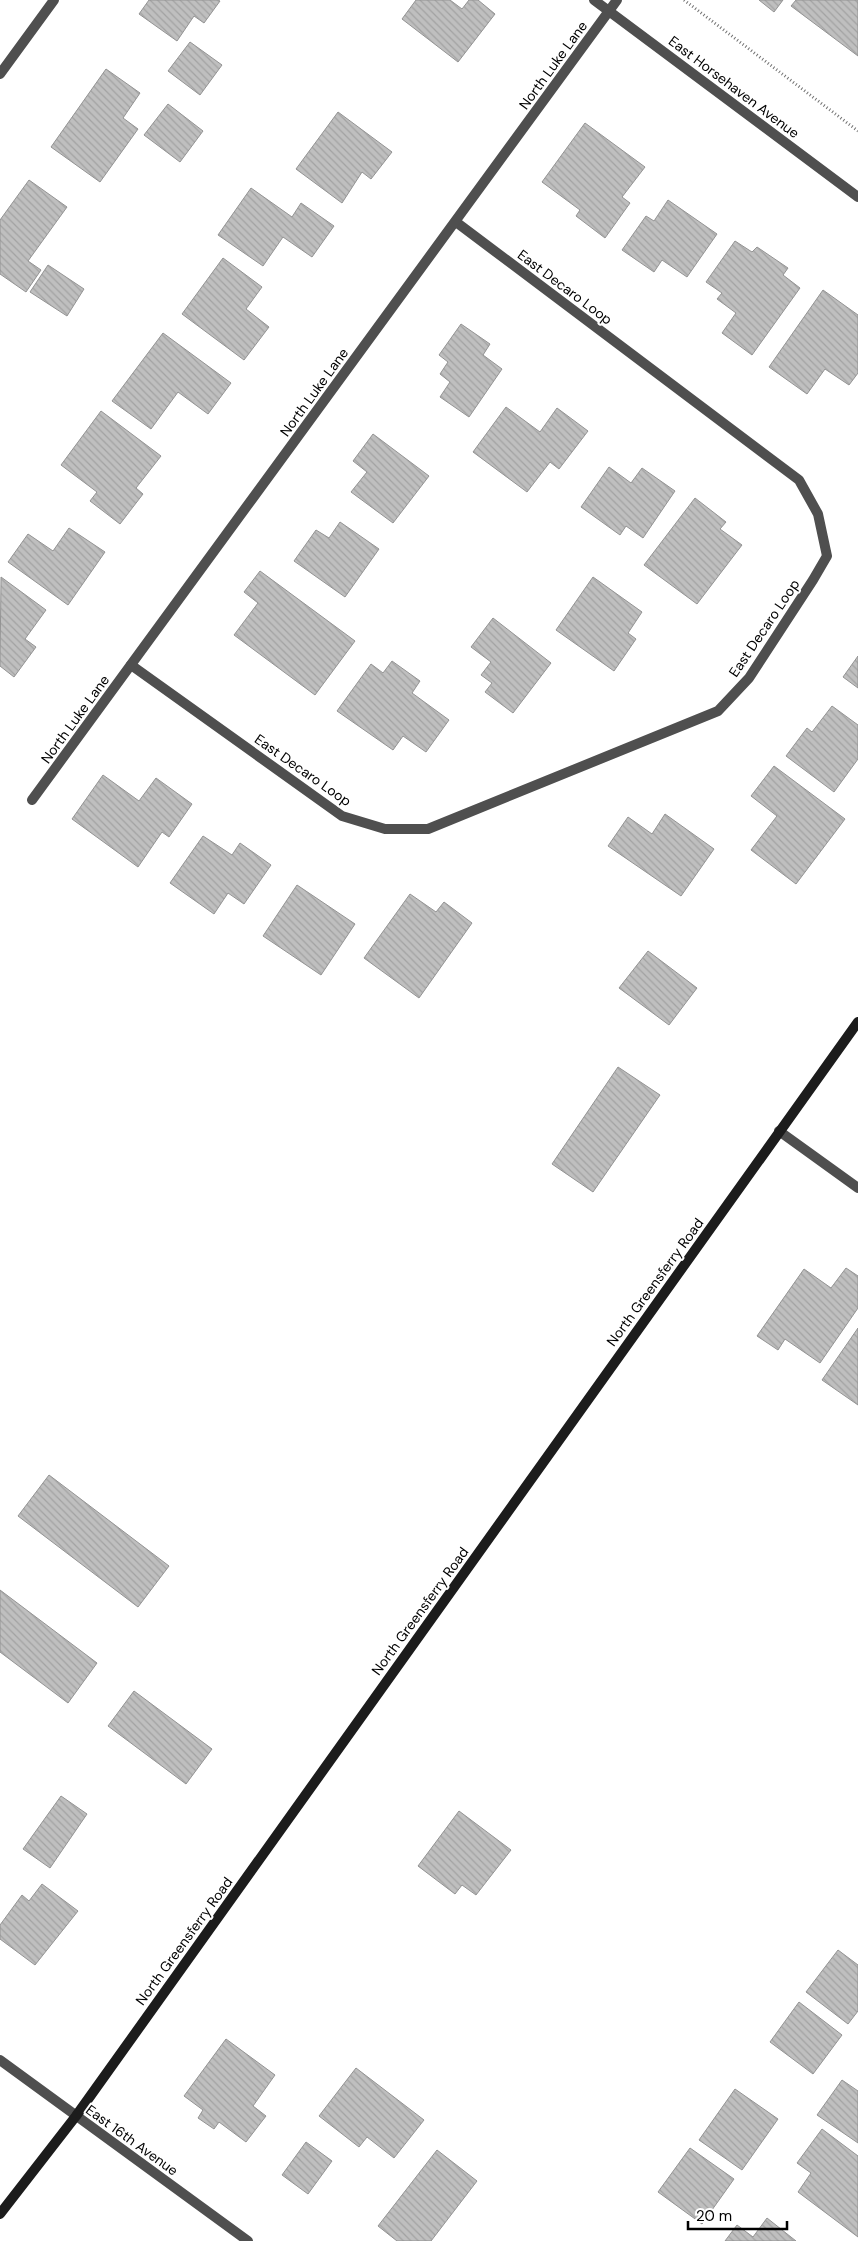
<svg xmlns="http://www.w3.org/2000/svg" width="858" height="2241" font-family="'DM Sans',sans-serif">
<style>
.building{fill:url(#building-back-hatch);stroke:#939393}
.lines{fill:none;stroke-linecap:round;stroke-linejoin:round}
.path{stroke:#717171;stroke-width:3;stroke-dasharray:1 2.5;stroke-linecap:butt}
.minor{stroke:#4f4f4f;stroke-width:10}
.tertiary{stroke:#4f4f4f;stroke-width:10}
.secondary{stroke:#1c1c1c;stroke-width:10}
.labels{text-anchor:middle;stroke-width:4;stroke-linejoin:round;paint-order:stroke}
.street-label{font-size:14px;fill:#000;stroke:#fff}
</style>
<defs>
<pattern id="building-back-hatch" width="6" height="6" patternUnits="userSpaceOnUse" patternTransform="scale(1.25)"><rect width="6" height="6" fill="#bfbfbf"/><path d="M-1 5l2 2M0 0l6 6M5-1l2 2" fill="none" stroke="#a2a2a2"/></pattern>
</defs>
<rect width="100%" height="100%" fill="#fff"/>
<g class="building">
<path d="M149,0H218L220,1L204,23L194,16L177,41L139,14Z"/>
<path d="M416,0H450L462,9L469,0H478L495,14L458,62L402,19Z"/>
<path d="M759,0H783L774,12Z"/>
<path d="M796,0H858V56L791,6Z"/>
<path d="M190,42L222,65L200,95L168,71Z"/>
<path d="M106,69L140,93L123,118L138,129L100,182L51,147Z"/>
<path d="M168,104L203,131L180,162L144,135Z"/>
<path d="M338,112L392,152L371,179L362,172L342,203L296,169Z"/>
<path d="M585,123L645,167L622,197L630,203L605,238L576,216L580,210L542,182Z"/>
<path d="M29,180L67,207L28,261L41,270L26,292L0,274V220Z"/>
<path d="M251,188L292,217L301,203L334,226L312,257L283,237L263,266L218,235Z"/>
<path d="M668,200L717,234L687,277L662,260L654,272L622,250L646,216L654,221Z"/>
<path d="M735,241L752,252L757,247L788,268L783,275L800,288L752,355L722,333L736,313L717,299L722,293L706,282Z"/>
<path d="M223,258L262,287L246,309L269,327L244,360L182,314Z"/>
<path d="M48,265L84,289L67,316L30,292Z"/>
<path d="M823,290L858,315V373L849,385L825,369L807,394L769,367Z"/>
<path d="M461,324L490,344L483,355L502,369L469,417L440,397L450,382L440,374L448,362L439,355Z"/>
<path d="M163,333L231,383L208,414L178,392L151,429L112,401Z"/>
<path d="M506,407L540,432L557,408L588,431L559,469L550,462L527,492L473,452Z"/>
<path d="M101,411L161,456L136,488L143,494L120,524L90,501L97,492L61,465Z"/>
<path d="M373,434L429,476L393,523L351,492L367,472L353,461Z"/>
<path d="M609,467L631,483L642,468L675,491L643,538L626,526L620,535L581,507Z"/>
<path d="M695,498L726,522L720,529L742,545L697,604L644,565Z"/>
<path d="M340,522L379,549L345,597L294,561L316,530L329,538Z"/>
<path d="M69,528L105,552L68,605L8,562L28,534L53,551Z"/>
<path d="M260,571L355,641L315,695L234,635L258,603L244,592Z"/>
<path d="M1,577L46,610L25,639L36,647L14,677L0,666Z"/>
<path d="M593,577L642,612L628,633L636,639L614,671L556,630Z"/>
<path d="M493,618L551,663L513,713L485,692L492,683L481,675L491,662L471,647Z"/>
<path d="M858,656V688L843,677Z"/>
<path d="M392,661L420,681L412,693L449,720L426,752L403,736L393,750L337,711L371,664L383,673Z"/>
<path d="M832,706L858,725V759L834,792L786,756L807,728L812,732Z"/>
<path d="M774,766L845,819L796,884L751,850L777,816L751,796Z"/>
<path d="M103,775L139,801L156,778L192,804L169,837L162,832L138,867L72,819Z"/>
<path d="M665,814L714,849L681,896L608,846L628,817L652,834Z"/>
<path d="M203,836L232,855L240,843L271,865L244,904L228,893L214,914L170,883Z"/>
<path d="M297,885L355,924L321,975L263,936Z"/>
<path d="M410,894L436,912L444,902L472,923L419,998L364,958Z"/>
<path d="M648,951L697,988L669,1025L619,988Z"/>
<path d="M618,1067L660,1095L593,1192L552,1164Z"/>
<path d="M846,1268L858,1276V1308L820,1363L785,1339L778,1350L757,1336L804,1269L831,1288Z"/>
<path d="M858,1328V1405L822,1380Z"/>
<path d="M49,1475L169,1566L138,1607L18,1516Z"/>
<path d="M0,1590L97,1663L68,1703L0,1652Z"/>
<path d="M134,1691L212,1749L186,1784L108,1726Z"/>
<path d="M61,1796L87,1814L50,1868L23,1849Z"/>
<path d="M459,1811L511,1850L476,1895L462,1885L455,1894L418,1866Z"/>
<path d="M42,1884L78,1911L35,1965L0,1939V1925L22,1895L29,1901Z"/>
<path d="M838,1950L858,1965V2011L848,2024L806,1992Z"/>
<path d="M799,2002L842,2035L813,2074L770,2042Z"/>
<path d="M226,2039L275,2075L253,2106L266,2116L246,2142L219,2122L214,2129L198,2118L203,2110L184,2096Z"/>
<path d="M356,2068L424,2120L394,2158L367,2137L359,2147L319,2116Z"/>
<path d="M842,2080L858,2091V2143L817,2115Z"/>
<path d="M735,2089L778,2119L742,2170L699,2140Z"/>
<path d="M822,2129L858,2156V2237L798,2192L811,2173L797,2163Z"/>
<path d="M306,2142L332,2161L308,2194L282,2175Z"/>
<path d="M690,2148L734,2179L702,2224L658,2192Z"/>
<path d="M437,2150L477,2181L431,2241H397L378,2226Z"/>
<path d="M767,2218L796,2241H725L737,2225L753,2237Z"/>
</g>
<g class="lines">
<path class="path" d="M684,0L858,131"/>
<g class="minor">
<path d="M594,0L858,197"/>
<path d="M0,74L54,0"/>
<path d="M131,665L342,816L385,829H428L718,711L749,678L813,580L827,556L818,514L799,480L456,222"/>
<path d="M32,800L617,0"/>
<path d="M779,1131L858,1188"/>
</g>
<path class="tertiary" d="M0,2060L248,2241"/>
<path class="secondary" d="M0,2214L76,2116L858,1022"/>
</g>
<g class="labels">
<g class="street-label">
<text transform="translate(553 65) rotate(-54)" y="5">North Luke Lane</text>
<text transform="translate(734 87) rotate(37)" y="5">East Horsehaven Avenue</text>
<text transform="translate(565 287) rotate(37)" y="5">East Decaro Loop</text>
<text transform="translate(314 392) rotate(-54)" y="5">North Luke Lane</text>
<text transform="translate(764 628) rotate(-56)" y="5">East Decaro Loop</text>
<text transform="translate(75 719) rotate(-54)" y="5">North Luke Lane</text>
<text transform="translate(303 770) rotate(35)" y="5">East Decaro Loop</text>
<text transform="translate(655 1282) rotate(-54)" y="5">North Greensferry Road</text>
<text transform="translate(420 1611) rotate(-54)" y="5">North Greensferry Road</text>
<text transform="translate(184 1941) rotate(-54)" y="5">North Greensferry Road</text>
<text transform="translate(132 2140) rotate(36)" y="5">East 16th Avenue</text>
</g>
</g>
<path d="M688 2221v8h99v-8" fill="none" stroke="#000000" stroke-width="2.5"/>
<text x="696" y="2221" font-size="15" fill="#000000" stroke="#ffffff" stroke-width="4" paint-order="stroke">20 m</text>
</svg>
